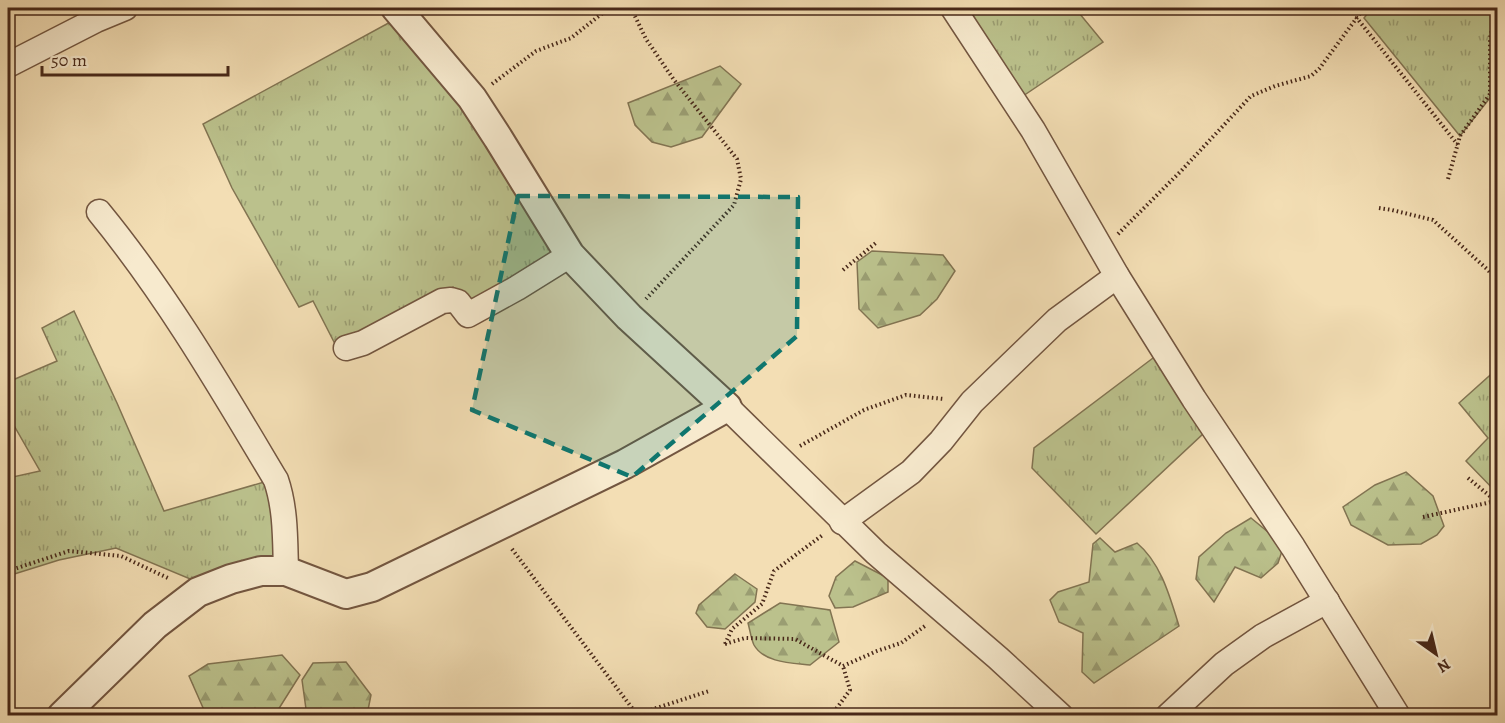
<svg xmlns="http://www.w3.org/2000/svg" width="1505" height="723" font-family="Alegreya,serif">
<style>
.grass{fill:url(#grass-tufts);stroke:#827452;stroke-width:1.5}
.forest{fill:url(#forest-firs);stroke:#827452;stroke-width:1.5}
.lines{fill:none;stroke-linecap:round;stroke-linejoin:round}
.minor-casing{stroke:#735640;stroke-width:27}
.tertiary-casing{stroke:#735640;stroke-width:32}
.path{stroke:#482819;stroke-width:4;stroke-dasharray:1.5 3;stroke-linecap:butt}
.minor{stroke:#f7eace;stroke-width:24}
.tertiary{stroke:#f7eace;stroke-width:28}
.marked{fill:#0f766e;fill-opacity:0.2;stroke:#0f766e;stroke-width:4.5;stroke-dasharray:12 8;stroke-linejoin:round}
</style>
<defs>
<pattern id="grass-tufts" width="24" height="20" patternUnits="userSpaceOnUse" patternTransform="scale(1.5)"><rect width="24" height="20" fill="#bbc18c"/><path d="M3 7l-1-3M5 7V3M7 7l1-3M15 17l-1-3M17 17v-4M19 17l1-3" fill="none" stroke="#9a9d72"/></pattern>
<pattern id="forest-firs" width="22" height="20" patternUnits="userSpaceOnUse" patternTransform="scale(1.5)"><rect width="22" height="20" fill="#bbc18c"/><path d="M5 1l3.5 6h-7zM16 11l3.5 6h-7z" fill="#9a9d72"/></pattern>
</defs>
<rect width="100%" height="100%" fill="#f3deb4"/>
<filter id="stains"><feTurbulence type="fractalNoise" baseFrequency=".00333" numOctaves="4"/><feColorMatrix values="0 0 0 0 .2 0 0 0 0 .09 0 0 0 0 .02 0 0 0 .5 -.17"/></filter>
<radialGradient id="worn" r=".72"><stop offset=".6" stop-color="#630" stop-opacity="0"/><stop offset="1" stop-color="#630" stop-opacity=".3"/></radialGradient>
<g class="grass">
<path d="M963,8H1075L1103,42L1020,98Z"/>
<path d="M1372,8H1497V89L1460,136L1364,18Z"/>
<path d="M394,20L485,135L558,257L469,309L453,287L359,340L335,344L313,301L299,307L232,188L203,124Z"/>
<path d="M74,311L117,403L164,511L271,480L277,557L195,581L116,548L59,560L8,576V478L40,471L8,415V382L57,361L42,328Z"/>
<path d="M1157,355L1205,432L1096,534L1032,468L1034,448Z"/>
<path d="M1497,369V493L1466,461L1488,438L1459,403Z"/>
</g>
<g class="forest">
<path d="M720,66L741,84L702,137L671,147L652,142L635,125L628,103Z"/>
<path d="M872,251L943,255L955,271L937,299L920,315L878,328L859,309L857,262Z"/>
<path d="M1406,472L1433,496L1444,526L1437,535L1421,544L1388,545L1351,525L1343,507L1375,485Z"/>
<path d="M1251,518L1284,545L1278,563L1261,578L1235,567L1214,602L1196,579L1199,557L1226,533Z"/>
<path d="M1100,538L1115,552L1137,543C1161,563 1170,597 1179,626L1094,683L1082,672L1083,633L1059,622L1050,600L1058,592L1089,582L1093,544Z"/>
<path d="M855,561L888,578V592L853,607L835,608L829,596L836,577Z"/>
<path d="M735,574L757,589L755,602L725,629L707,627L696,613L699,605Z"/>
<path d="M780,603L830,610L839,642L810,665C793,663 764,663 754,645C751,639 750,630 748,623Z"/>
<path d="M282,655L300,675L278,710C253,715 228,720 204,710L189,676L208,664Z"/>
<path d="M346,662L371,695L367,715H312L306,709L302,680L313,663Z"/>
</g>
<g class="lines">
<g class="minor-casing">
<g id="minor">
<path d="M953,8L1033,130L1117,276L1194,399L1293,547L1398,716"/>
<path d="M8,65L96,20L125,8"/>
<path d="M99,212C167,295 221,388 276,480C286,509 285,541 286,571"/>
<path d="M346,348L363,343L442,301L451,300L458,302L468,315L517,288L570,255"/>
<path d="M727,407L876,553L998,658L1061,716"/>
<path d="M842,522L911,472L941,441L972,402L1031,345L1057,320L1117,276"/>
<path d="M1168,716L1224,664L1263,636L1327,601"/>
</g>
</g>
<g class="tertiary-casing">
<path id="tertiary" d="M62,716L155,625L198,592L231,579L261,571H286L346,594L372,587L625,464L727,407L629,317L570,255L498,138L472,98L396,8"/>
</g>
<g class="path">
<path d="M631,8L646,39L674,80L737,159L741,179L734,205L646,299"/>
<path d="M1356,17L1458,145"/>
<path d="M492,84L536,51L571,38L609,8"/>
<path d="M1448,179L1460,136L1490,94V38L1497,8"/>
<path d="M1379,208L1392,210L1433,220L1488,270L1498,282"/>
<path d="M1118,234L1181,171L1251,96L1275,86L1311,76L1319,69L1364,8"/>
<path d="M843,270L877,242"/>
<path d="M800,446L864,410L906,395L944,399"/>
<path d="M1468,478L1497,502"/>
<path d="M1423,517L1496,501"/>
<path d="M512,549L638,716"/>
<path d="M8,571L69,551L121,556L170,579"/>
<path d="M725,644L745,638L795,639L843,666L877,651L901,643L925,626"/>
<path d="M725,644L732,629L762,604L774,571L824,534"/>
<path d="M638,714L709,691"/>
<path d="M622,716L632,707"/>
<path d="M831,716L850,690L843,666"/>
</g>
<use href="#minor" class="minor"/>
<use href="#tertiary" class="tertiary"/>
</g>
<path class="marked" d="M518,196L798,197L797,336L632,477L472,410Z"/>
<rect width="1505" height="723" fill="none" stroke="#f3deb4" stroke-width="30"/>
<rect x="9" y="9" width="1487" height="705" fill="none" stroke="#482819" stroke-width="3"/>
<rect x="15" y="15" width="1475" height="693" fill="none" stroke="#482819" stroke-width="1.5"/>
<g transform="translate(1436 654) rotate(146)" stroke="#f7eace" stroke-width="4.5" paint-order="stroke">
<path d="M0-4.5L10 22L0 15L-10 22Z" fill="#482819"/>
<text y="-9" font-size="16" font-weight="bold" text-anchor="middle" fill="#482819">N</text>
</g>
<path d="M42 66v9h186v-9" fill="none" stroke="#482819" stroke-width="3"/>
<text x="51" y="66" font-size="18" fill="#482819" stroke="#f7eace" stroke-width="4.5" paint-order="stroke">50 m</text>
<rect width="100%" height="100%" filter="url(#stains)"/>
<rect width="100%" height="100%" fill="url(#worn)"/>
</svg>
